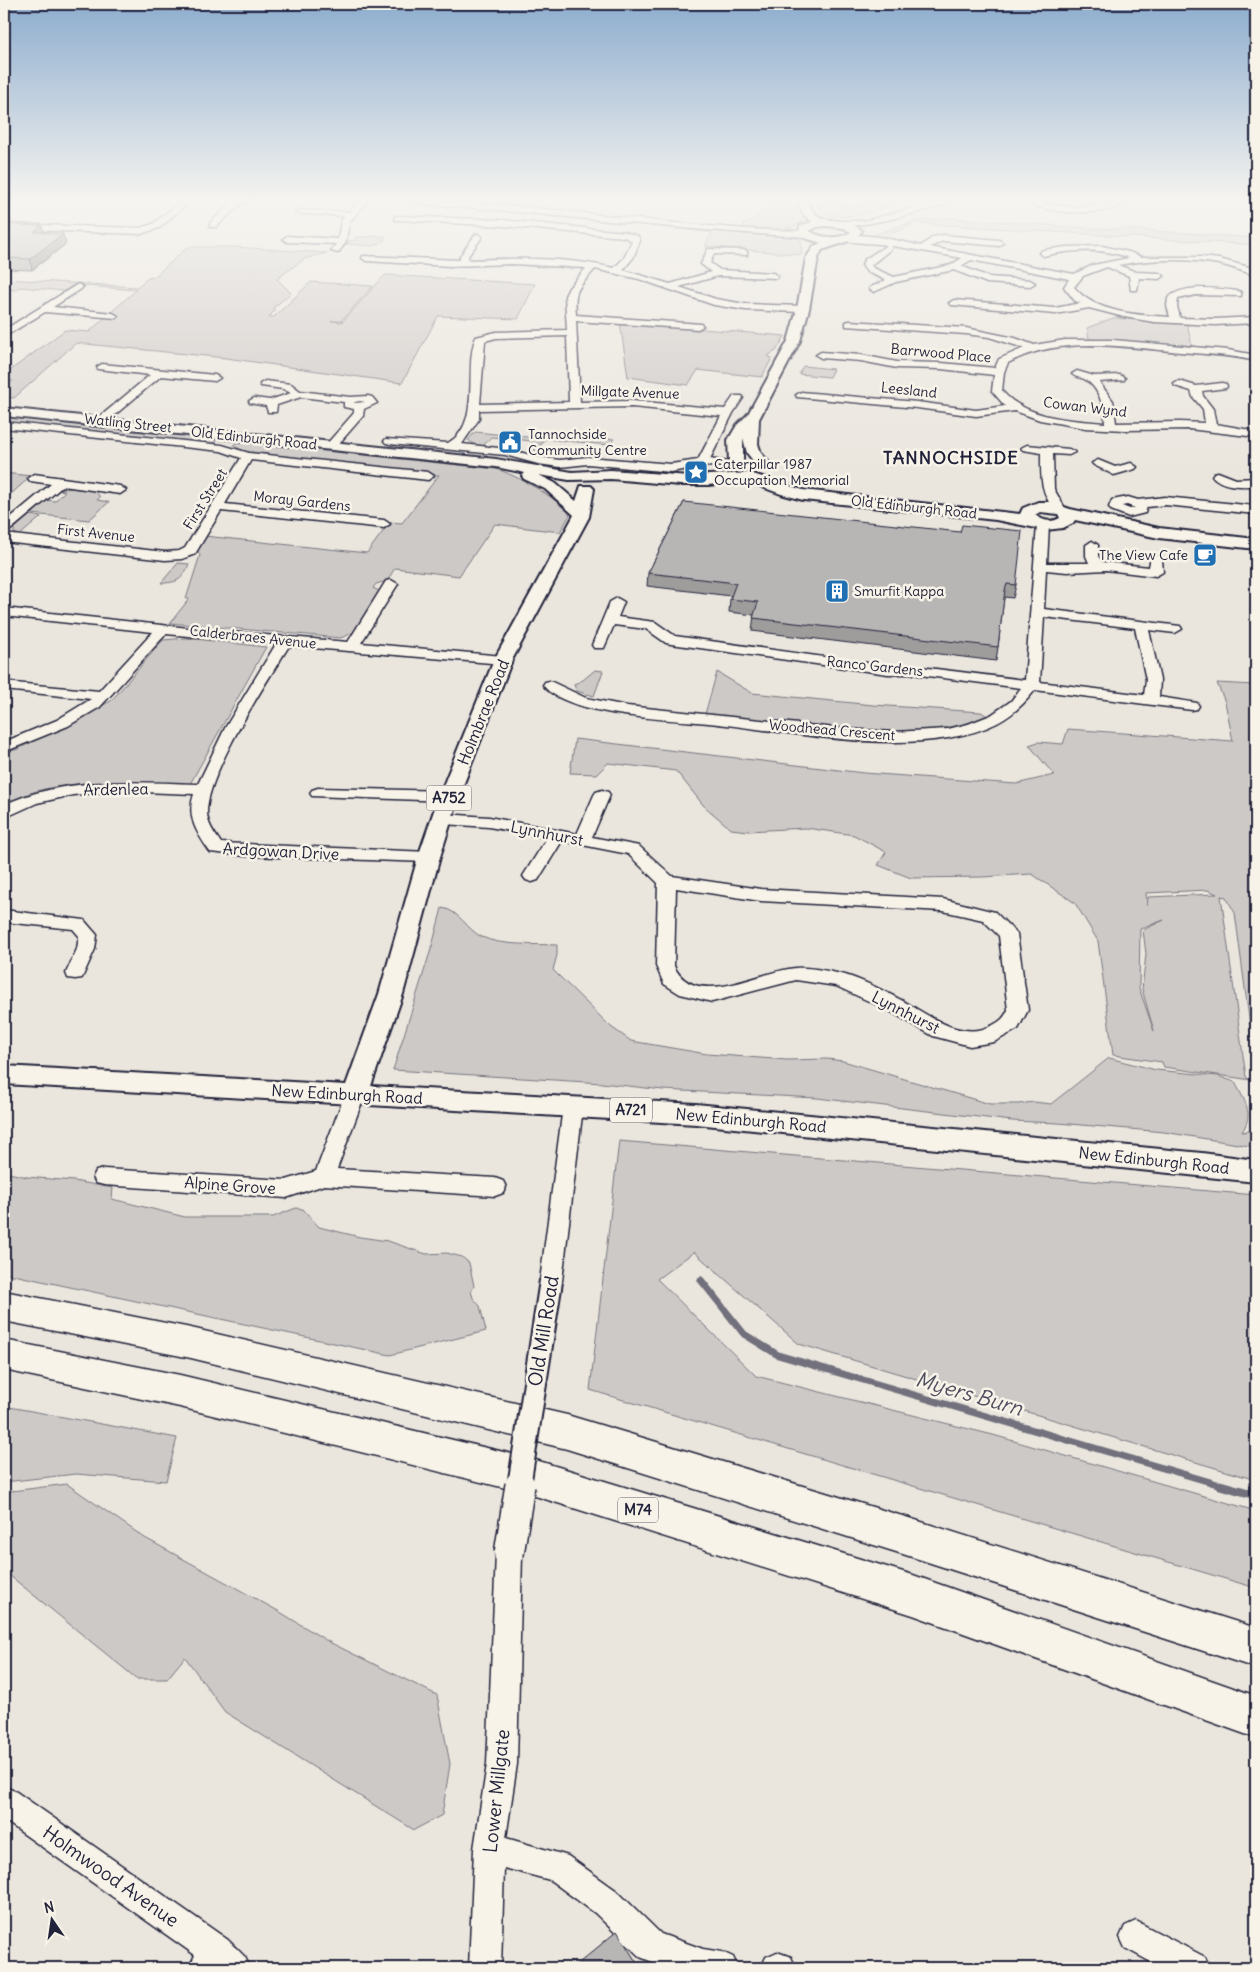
<svg xmlns="http://www.w3.org/2000/svg" width="1260" height="1972" font-family="Delius,sans-serif">
<style>
.green{fill:#cdc9c6;stroke:#787680;fill-rule:evenodd}
.lines{fill:none;stroke-linecap:round;stroke-linejoin:round}
.stream-far1{stroke:#716f7b;stroke-width:7}
.stream{stroke:#716f7b;stroke-width:9}
.minor-casing{stroke:#22223b;stroke-width:3}
.major-casing{stroke:#22223b;stroke-width:4}
.highway-casing{stroke:#22223b;stroke-width:3}
.minor{fill:#f7f3e8;fill-rule:evenodd}
.major{fill:#f7f3e8;fill-rule:evenodd}
.highway{fill:#f7f3e8;fill-rule:evenodd}
.minor-bridge-far1-casing{stroke:#22223b;stroke-width:26;stroke-linecap:butt}
.minor-bridge-casing{stroke:#22223b;stroke-width:32;stroke-linecap:butt}
.minor-bridge-far1{stroke:#f7f3e8;stroke-width:22}
.minor-bridge{stroke:#f7f3e8;stroke-width:29}
.wall{fill:#9e9d9c;stroke:#22223b}
.shaded-wall{fill:#817f7f;stroke:#22223b}
.building{fill:#b8b6b5;stroke:#22223b}
.labels{text-anchor:middle;stroke-width:5;stroke-linejoin:round;paint-order:stroke}
.far-street-label{font-size:14px;fill:#22223b;stroke:#f7f3e8}
.far-poi-label{font-size:14px;fill:#22223b;stroke:#f7f3e8;text-anchor:start}
.shield{fill:#f7f3e8;stroke:#62616f;stroke-width:1}
.shield-label{font-size:15px;font-weight:bold;fill:#22223b}
.street-label{font-size:16px;fill:#22223b;stroke:#f7f3e8}
.far-district-label{font-size:18px;font-weight:bold;letter-spacing:1px;fill:#22223b;stroke:#f7f3e8}
.near-street-label{font-size:19px;fill:#22223b;stroke:#f7f3e8}
.near-water-label{font-size:21px;font-style:italic;fill:#504f60;stroke:#f7f3e8}
</style>
<rect width="100%" height="100%" fill="#eae6de"/>
<filter id="ink" filterUnits="userSpaceOnUse"><feTurbulence type="fractalNoise" baseFrequency=".02" numOctaves="2"/><feDisplacementMap in="SourceGraphic" scale="10" xChannelSelector="R" yChannelSelector="G"/><feConvolveMatrix kernelMatrix="1 2 1 2 8 2 1 2 1" color-interpolation-filters="sRGB"/></filter>
<g filter="url(#ink)">
<g class="green">
<path d="M765,201H797L803,217L802,223L783,230L744,229L743,224L753,221L766,205Z"/>
<path d="M815,201H838L851,208L879,201H907C886,207 839,226 821,211C819,209 817,204 815,201Z"/>
<path d="M952,218L1087,228L1126,229L1256,238V245L916,223L882,238L871,236L914,221Z"/>
<path d="M636,224L705,231L788,235L801,240L802,255L705,246L712,233Z"/>
<path d="M385,236L384,241L374,246L347,244L349,241L355,240L356,237Z"/>
<path d="M188,247H234L327,253L304,259L277,279L291,293L273,308L275,310L269,317H274L311,282L373,286L341,321H331L342,322L385,275L535,284L518,319L438,316L402,383L226,358L76,343L14,398L4,397V387L13,381L4,379V375L65,330L89,332L136,290L74,285L64,291L20,287L15,290L4,289V279L137,287L148,278L154,277Z"/>
<path d="M1113,318L1187,324L1192,346L1089,339L1087,328Z"/>
<path d="M620,322L785,336L776,351L769,355V357L772,358L762,377L698,370L688,385L628,377Z"/>
<path d="M803,366L833,369L829,377L799,374Z"/>
<path d="M4,416L107,429L109,428L214,439L216,442L210,444L186,443L4,423Z"/>
<path d="M475,432L538,438L542,432H545L532,450H527L533,441L491,437L483,446L475,445L468,440Z"/>
<path d="M548,433L614,439L610,445L545,439L537,451L534,450Z"/>
<path d="M239,442L496,469C514,474 562,500 570,515L560,532L495,524L459,576L395,568L387,581L376,584L373,588L379,591V594L357,631L341,638L170,623L189,599H186L200,555L196,548L204,536L367,553L390,522L402,523L439,475L266,456L267,454L244,451L234,446V444Z"/>
<path d="M4,473L31,476L10,495L4,494Z"/>
<path d="M70,488L95,491L100,497L97,500L109,502L89,520L32,514L47,500L55,501L65,491L59,490Z"/>
<path d="M30,515L41,517L20,535L14,533V529Z"/>
<path d="M178,563L189,564C183,579 178,583 161,583Z"/>
<path d="M186,638L266,647L190,784C141,784 42,774 4,807V753L18,749L111,701L163,640Z"/>
<path d="M595,670L603,671L594,696L576,691L574,684L583,680Z"/>
<path d="M717,672L752,693L873,705L981,712L989,717C901,747 796,725 705,714Z"/>
<path d="M1217,683L1255,685L1256,690V1071L1235,913L1226,897L1221,896L1246,1077L1251,1080L1164,1067L1162,1062L1113,1055L1098,941L1075,903L1032,874L982,877L911,878L878,865L886,852L854,835L806,828L748,831L731,829L704,806L676,771L608,763L597,774L570,773L575,739L864,773L1016,784L1054,775L1029,745L1038,742L1063,744L1068,729L1233,741L1225,702ZM1208,890L1217,894L1148,897L1147,906L1146,893ZM1164,920L1143,930L1146,954L1142,989L1154,1031L1139,988L1140,929Z"/>
<path d="M442,908C459,910 467,930 482,937C501,946 535,944 557,945V955L553,970L611,1027L631,1041L707,1054L787,1060L827,1059L843,1061L990,1104H1018L1034,1102L1051,1104L1109,1058L1156,1070L1218,1076L1235,1082C1244,1101 1255,1112 1242,1132L1256,1130V1147L1164,1132L1058,1123L1012,1121L817,1098L663,1090L602,1083L393,1070L432,946Z"/>
<path d="M619,1141L1256,1195V1480L799,1344L694,1252L657,1279L756,1376L993,1435L1256,1511V1588L590,1390Z"/>
<path d="M4,1172L27,1177L74,1181L113,1188L112,1199L185,1217H273L296,1208L303,1209L319,1227L360,1237L388,1241L426,1254L447,1253L462,1257L469,1263L474,1286L471,1291L473,1298L480,1306L486,1331L390,1355L4,1273Z"/>
<path d="M4,1406L177,1438L166,1481L76,1474L4,1482Z"/>
<path d="M67,1484L145,1538L280,1612L329,1642L437,1695L450,1764L442,1815L414,1830L225,1712L185,1657L167,1679H137L4,1571V1492Z"/>
</g>
<g class="lines">
<path class="stream-far1" d="M701,1280L744,1334L778,1355L1224,1486"/>
<path class="stream" d="M1220,1485L1256,1495"/>
<g class="minor-casing">
<g id="minor">
<path d="M181,201H190L159,228L141,234L4,229V224L140,228L153,224Z"/>
<path d="M234,201H251L240,205L216,227H210V223Z"/>
<path d="M359,201H368L349,222L346,242L338,253L331,251L336,244L287,242L283,239L287,236L338,239L341,221L345,216L299,214L295,212L299,210L349,212Z"/>
<path d="M410,201C514,201 618,219 722,227C750,230 778,230 806,231L810,234L806,237C675,230 545,213 414,203Z"/>
<path d="M937,201H951C939,209 847,232 836,224L840,221H865Z"/>
<path d="M1026,201C1043,201 1059,207 1077,207C1095,207 1113,201 1131,201C1110,216 1047,216 1026,201Z"/>
<path d="M395,216L503,220L625,232L638,236L640,241L633,258L623,270L670,284L711,272L701,264L708,249L744,250L747,251V255L714,254L710,263L720,270L773,273L778,276L776,278L718,276L679,287L716,299L745,304L803,306L808,309L803,312L745,310L714,305L639,279L595,269C578,289 574,288 576,315L701,324L703,326L698,329L576,321L580,402L632,401L725,409L734,396H742L743,398L733,413L710,459L734,463L736,465L734,467L704,466L671,472L588,464L560,467L538,464L505,455L390,444L386,443L384,441L386,439L448,443C483,424 463,366 476,337L496,332L567,330L565,296L569,288L586,268L512,264L450,266L366,261L362,258L363,256L460,260V256L475,235L478,234L482,237L468,256L469,260C517,258 567,257 614,268L624,258L632,241L624,237L503,226L398,220H395ZM567,336L569,402L480,404L485,341L496,338ZM632,407L721,416L698,460L671,464L588,457L560,460L538,457L508,449L462,444L479,419V410Z"/>
<path d="M943,235L999,240L1003,243L999,246L943,241L930,247L1074,274L1093,265L1129,258C1102,247 1071,250 1043,256L1039,253L1043,250L1066,247L1102,246L1129,252L1141,257H1201L1219,259L1256,269V275C1244,272 1232,267 1219,264C1186,258 1151,259 1118,265L1136,272L1159,273L1164,276L1159,279L1139,278L1137,290H1131L1129,276L1107,267L1083,276L1074,287C1095,313 1138,315 1170,317L1167,306L1168,298C1185,283 1218,289 1238,291L1241,292V296L1196,295L1178,299L1177,306L1180,318L1215,319L1256,317V323L1215,325L1154,322L1124,317L1089,308L1055,314L951,305L949,303L954,300L1055,308L1081,303L1075,301L1064,287L1069,279L971,260L961,266L989,277L1030,280L1035,283L1030,286L987,283L954,270L896,282L874,292L869,289L871,287L886,280L867,272L862,265L864,260L887,245C877,243 846,243 841,239C854,229 904,242 921,246L933,237ZM891,245L893,246L962,258L951,265L894,277L873,268L871,265L891,249Z"/>
<path d="M78,284L83,287L81,289L53,307L113,313L118,316L116,318L45,312L4,337V330Z"/>
<path d="M849,321L966,328L1015,338L1034,345L1065,340H1113L1228,350L1256,355V361C1231,355 1206,354 1180,352C1122,347 1061,335 1008,363L1004,372L1002,391C1026,419 1072,420 1105,423C1105,408 1099,388 1086,380C1081,377 1076,378 1072,374L1077,371L1094,376L1120,375L1125,378L1124,380L1099,382L1113,401L1116,423L1180,422L1205,423L1203,409L1193,397L1191,391L1175,386L1174,384L1179,381L1196,386L1222,383L1226,384L1227,386L1226,388L1202,391L1203,396L1213,409L1216,424L1256,431V437L1189,429L1126,430L1085,428L1040,420L1015,411L976,416L917,408L797,397L796,395L801,392L917,402L976,410L1005,406L992,391L994,375L941,369L897,368L861,361L821,358L816,355L821,352L861,355L897,362L941,363L995,368L999,359L1024,348L989,337L966,334L846,326V322Z"/>
<path d="M102,364L215,375L220,378L215,381L161,376L104,424H96L94,422L96,420L150,375L98,369L97,367Z"/>
<path d="M265,381L291,384L300,391L350,397L368,396L372,397L377,403L364,409L363,416L335,448L331,449L325,446L354,413V409L344,407V402L301,397L277,405L276,412H268L266,406L250,403L249,401L254,398L270,400L291,393L283,389L261,386L260,384ZM360,401L365,402L354,403L355,402Z"/>
<path d="M4,422L222,445L249,453L428,472L434,476L428,480L251,460L225,504L384,520L390,524L384,528L221,511L195,554L182,559L165,560L4,542V534L165,552L179,551L185,548L241,458L221,451L4,428Z"/>
<path d="M1027,445L1069,449L1075,452L1069,455L1053,454L1054,489L1066,510L1064,513H1056C1040,491 1041,479 1041,453L1023,450L1021,448Z"/>
<path d="M1098,460L1115,467L1131,463L1137,467L1135,469L1114,475L1094,465L1092,463Z"/>
<path d="M1218,472L1236,479L1256,478V486C1241,486 1224,488 1212,476L1214,473Z"/>
<path d="M34,474L120,486L126,490L120,494L63,486L8,532L4,533V523L51,484L30,481L28,478Z"/>
<path d="M1128,497L1138,500L1165,497L1256,506V514L1165,505L1147,507L1145,513L1129,517L1111,510L1109,507L1112,500ZM1127,505L1135,508L1130,509L1122,506Z"/>
<path d="M1043,521L1049,525L1047,563H1089L1086,556V545L1092,541L1098,545V556L1102,562L1149,567L1151,556H1161L1162,559L1163,572L1156,576L1106,570L1067,572L1046,570L1044,609L1180,626L1182,629L1175,633L1149,630L1160,680L1159,697L1197,703L1199,706L1197,709L1192,710L1035,690C1011,721 987,731 948,738C879,750 788,732 718,724C670,719 621,719 575,704C564,700 550,695 543,685L545,682L550,681L586,698L627,706L845,729L894,732L948,729L968,724L991,715L1011,701L1021,688L912,674H888L671,644L666,643L646,629L614,625L604,648H594L592,645L610,602L617,598L624,602L618,617L655,622L675,636L888,666H912L1025,680L1037,525ZM1044,617L1135,628L1146,680L1144,695L1040,682Z"/>
<path d="M391,580L398,584L361,643L503,656L508,657L510,660L508,663L503,664L289,646C267,681 207,773 207,812C207,824 215,834 221,843L429,852L435,853L437,857L435,861L429,862L245,856L210,852C197,833 186,817 194,794L116,791L73,795L37,803L4,818V806L8,803C68,777 133,782 198,784L225,728L276,644L166,634L100,707L68,726L4,752V742L57,720L91,699L4,690V682L99,691L153,632L4,616V608L217,631L348,642L386,581Z"/>
<path d="M318,788L449,791L455,793L457,796L455,799L449,801L312,796L310,793L312,790Z"/>
<path d="M602,790L608,792L610,795L592,837L639,846L672,876L761,889L943,899L995,912L1017,934L1028,1010L1018,1029L994,1042L970,1046L933,1036L888,1010L836,986L796,980L712,1002L680,994L664,984L656,966L658,883L628,854L562,841L538,880L532,882L526,880L523,876L547,838L489,827L443,824L437,823L435,819L437,815L443,814L489,817L577,834L594,795L596,792ZM676,888L761,901L943,911L983,920L999,936L1008,1010C1004,1018 1001,1021 993,1025C961,1042 931,1016 903,1001C886,992 859,978 841,974C828,971 809,967 796,968C761,970 695,1011 674,966Z"/>
<path d="M4,910L84,920L97,935L95,949L82,978L75,979L68,978L66,973L77,949L79,936L73,929L4,922Z"/>
<path d="M355,1086L362,1089L365,1094L337,1169L495,1178L503,1181L506,1187L503,1193L495,1196L324,1185L286,1198L104,1185L96,1183L93,1177L96,1171L104,1169L286,1180L316,1171L345,1094L348,1089Z"/>
<path d="M573,1099L580,1102L583,1107L562,1281L559,1288L551,1291L543,1288L540,1281L563,1107L566,1102Z"/>
<path d="M509,1541L518,1545L522,1554L517,1764L506,1838L568,1856L617,1891L661,1934L703,1949L722,1952L733,1957L738,1968H668L640,1957L595,1913L550,1880L504,1868L501,1968H469L474,1849L487,1764L496,1554L500,1545Z"/>
<path d="M4,1787L15,1791L228,1940L245,1957L250,1968H189L195,1955L4,1820Z"/>
<path d="M1136,1921L1205,1957L1210,1968H1162L1125,1948L1120,1937L1125,1926Z"/>
<path d="M777,1952L791,1957L796,1968H761L766,1957Z"/>
</g>
</g>
<g class="major-casing">
<g id="major">
<path d="M797,201H807C819,231 844,212 862,231L855,239L822,250L818,258L809,309L800,341L759,419L758,444L761,453L770,464L768,467H758L747,453L743,438V462L741,465H731L729,462L728,440L737,425L748,414L788,341L797,309L806,258L814,246L821,243L805,238L799,232L800,226L812,222L804,215ZM826,226L843,228L851,232C839,240 821,238 809,231L817,227Z"/>
<path d="M4,408L496,459L572,472L611,470L689,476L750,473L803,490L1020,514L1023,508L1038,502H1049L1070,509L1159,528L1256,539V549L1159,538L1075,520L1073,523L1063,528L1046,530L996,520L803,500L781,494L746,481L708,485H680L611,479L569,480L539,475L555,483L576,501L581,486H591L594,489L589,517L512,660L459,796L440,857L403,994L371,1086L696,1104L1202,1153L1256,1160V1182L696,1124L4,1084V1066L346,1085L379,994L418,857L439,796L494,660L574,515L545,489L524,479L522,476L525,473L496,467L4,416ZM1040,512L1058,514L1060,518C1051,523 1043,521 1035,515Z"/>
</g>
</g>
<g class="highway-casing">
<g id="highway">
<path d="M4,1291L191,1328L567,1415L909,1518L1256,1628V1668L909,1556L567,1449L191,1358L4,1321Z"/>
<path d="M4,1340L180,1375L529,1458L913,1575L1256,1696V1738L913,1615L529,1494L180,1407L4,1370Z"/>
</g>
</g>
<use href="#minor" class="minor"/>
<use href="#major" class="major"/>
<use href="#highway" class="highway"/>
<g class="minor-bridge-far1-casing">
<path id="minor-bridge-far1" d="M519,1486L551,1281"/>
</g>
<g class="minor-bridge-casing">
<path id="minor-bridge" d="M509,1554L520,1485"/>
</g>
<use href="#minor-bridge-far1" class="minor-bridge-far1"/>
<use href="#minor-bridge" class="minor-bridge"/>
</g>
<g class="wall">
<path d="M42,226L44,233L66,244L32,270L4,269V228Z"/>
<path d="M684,502L1016,585L1013,598L1004,597L998,647L996,661L752,631L754,615L729,612L730,599L731,596L647,586L648,573Z"/>
</g>
<g class="shaded-wall">
<path d="M42,226L45,236L34,232Z"/>
<path d="M63,234L66,244L32,270L30,259Z"/>
</g>
<g class="building">
<path d="M12,225L42,226L34,232L63,234L30,259L4,258V228Z"/>
<path d="M684,502L960,532L962,525L1022,531L1016,585L1007,584L1005,590L998,647L753,618L758,602L730,599L736,583L648,573Z"/>
<path d="M617,1931L640,1968H573Z"/>
</g>
</g>
<linearGradient id="sky" x2="0" y2="1"><stop stop-color="#8dadce"/><stop offset="0.42" stop-color="#f6f4f0"/><stop offset="1" stop-color="#f6f4f0" stop-opacity="0"/></linearGradient>
<rect width="1260" height="477" fill="url(#sky)"/>
<defs>
<g id="civic-square" transform="scale(1.25)"><rect x="-9" y="-9" width="18" height="18" rx="4" fill="#1f6fb2" stroke="#f7f3e8"/><path d="M-.6-6.5H3V-4.5H.6V-3L4-1V1h2V6H-6V1h2V-1L-.6-3ZM-1.2 2.5V6h2.4V2.5Z" fill="#fff"/></g>
<g id="sight-square" transform="scale(1.25)"><rect x="-9" y="-9" width="18" height="18" rx="4" fill="#1f6fb2" stroke="#f7f3e8"/><path d="M0-6L1.8-2.2L6-1.7L2.9 1.2L3.7 5.4L0 3.3L-3.7 5.4L-2.9 1.2L-6-1.7L-1.8-2.2Z" fill="#fff"/></g>
<g id="cafe-square" transform="scale(1.25)"><rect x="-9" y="-9" width="18" height="18" rx="4" fill="#1f6fb2" stroke="#f7f3e8"/><path d="M-5.5-4.5H6V0H3Q3 3.5 0 3.5H-2.5Q-5.5 3.5-5.5 0ZM3-3.2v2h1.7v-2ZM-6 4.5H4V6H-6Z" fill="#fff"/></g>
<g id="building-square" transform="scale(1.25)"><rect x="-9" y="-9" width="18" height="18" rx="4" fill="#1f6fb2" stroke="#f7f3e8"/><path d="M-4-6H4V6H1V3H-1V6H-4ZM-2.5-4.3h1.7v1.8h-1.7ZM.8-4.3h1.7v1.8H.8ZM-2.5-1h1.7V.8h-1.7ZM.8-1h1.7V.8H.8Z" fill="#fff"/></g>
</defs>
<g fill-rule="evenodd">
<use href="#civic-square" x="510" y="442"/>
<use href="#sight-square" x="696" y="472"/>
<use href="#cafe-square" x="1205" y="555"/>
<use href="#building-square" x="837" y="591"/>
</g>
<g class="labels">
<g class="far-street-label">
<text transform="translate(941 353) rotate(5)" y="5">Barrwood Place</text>
<text transform="translate(909 390) rotate(6)" y="5">Leesland</text>
<text transform="translate(630 392) rotate(2)" y="5">Millgate Avenue</text>
<text transform="translate(1085 407) rotate(7)" y="5">Cowan Wynd</text>
<text transform="translate(128 423) rotate(6)" y="5">Watling Street</text>
<text transform="translate(254 438) rotate(6)" y="5">Old Edinburgh Road</text>
<text transform="translate(205 499) rotate(-58)" y="5">First Street</text>
<text transform="translate(302 501) rotate(6)" y="5">Moray Gardens</text>
<text transform="translate(914 507) rotate(6)" y="5">Old Edinburgh Road</text>
<text transform="translate(96 533) rotate(6)" y="5">First Avenue</text>
<text transform="translate(253 637) rotate(6)" y="5">Calderbraes Avenue</text>
<text transform="translate(875 666) rotate(6)" y="5">Ranco Gardens</text>
<text transform="translate(832 730) rotate(5)" y="5">Woodhead Crescent</text>
</g>
<g class="far-poi-label">
<text x="528" y="439">Tannochside<tspan x="528" dy="16">Community Centre</tspan></text>
<text x="714" y="469">Caterpillar 1987<tspan x="714" dy="16">Occupation Memorial</tspan></text>
<text x="1188" y="560" text-anchor="end">The View Cafe</text>
<text x="854" y="596">Smurfit Kappa</text>
</g>
<g class="shield">
<rect x="426.5" y="785.5" width="45" height="25" rx="4"/>
<rect x="610" y="1097.5" width="42" height="25" rx="4"/>
<rect x="618" y="1497.5" width="40" height="25" rx="4"/>
</g>
<g class="shield-label">
<text x="449" y="803">A752</text>
<text x="631" y="1115">A721</text>
<text x="638" y="1515">M74</text>
</g>
<g class="street-label">
<text transform="translate(483 712) rotate(-68)" y="6">Holmbrae Road</text>
<text transform="translate(116 789) rotate(-1)" y="6">Ardenlea</text>
<text transform="translate(547 833) rotate(11)" y="6">Lynnhurst</text>
<text transform="translate(281 851) rotate(3)" y="6">Ardgowan Drive</text>
<text transform="translate(906 1012) rotate(27)" y="6">Lynnhurst</text>
<text transform="translate(347 1094) rotate(3)" y="6">New Edinburgh Road</text>
<text transform="translate(751 1120) rotate(5)" y="6">New Edinburgh Road</text>
<text transform="translate(1154 1160) rotate(6)" y="6">New Edinburgh Road</text>
<text transform="translate(230 1185) rotate(4)" y="6">Alpine Grove</text>
</g>
<g class="far-district-label">
<text x="951" y="464">TANNOCHSIDE</text>
</g>
<g class="near-street-label">
<text transform="translate(543 1331) rotate(-81)" y="7">Old Mill Road</text>
<text transform="translate(496 1791) rotate(-84)" y="7">Lower Millgate</text>
<text transform="translate(111 1876) rotate(35)" y="7">Holmwood Avenue</text>
</g>
<g class="near-water-label">
<text transform="translate(969 1394) rotate(16)" y="7">Myers Burn</text>
</g>
</g>
<rect width="1260" height="1972" fill="none" stroke="#f7f3e8" stroke-width="20"/>
<rect x="10" y="10" width="1240" height="1952" fill="none" stroke="#22223b" stroke-width="2" filter="url(#ink)"/>
<g transform="translate(52 1920) rotate(347)" stroke="#f7f3e8" stroke-width="4" paint-order="stroke">
<path d="M0-4L9 19L0 12L-9 19Z" fill="#22223b"/>
<text y="-8" font-size="14" font-weight="bold" text-anchor="middle" fill="#22223b">N</text>
</g>
</svg>
